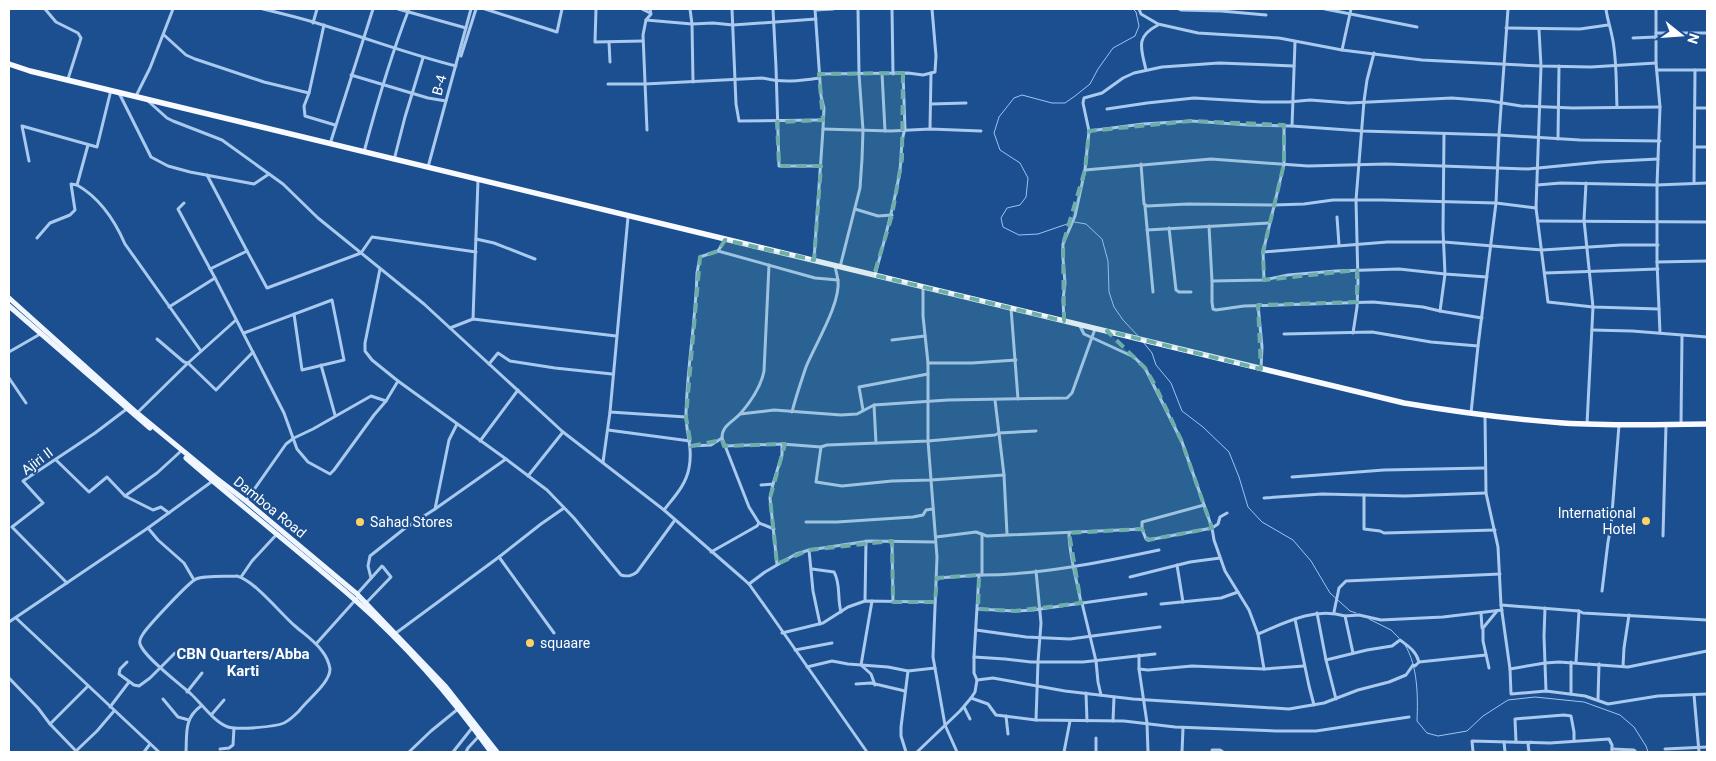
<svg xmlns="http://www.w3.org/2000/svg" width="1716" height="761" font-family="Roboto,sans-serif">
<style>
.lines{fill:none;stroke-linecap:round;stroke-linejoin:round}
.stream{stroke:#9cc4f0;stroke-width:1}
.minor{stroke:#a9c9ee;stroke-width:3}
.primary{stroke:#f0f6ff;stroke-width:5}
.trunk{stroke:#f8faff;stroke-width:5.5}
.marked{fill:#6fada8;fill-opacity:0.2;stroke:#6fada8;stroke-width:4;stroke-dasharray:10 6;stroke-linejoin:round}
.poi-dot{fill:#ffd166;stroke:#1b4f8f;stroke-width:2}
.labels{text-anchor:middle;stroke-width:4;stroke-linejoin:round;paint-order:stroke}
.street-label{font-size:14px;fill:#fff;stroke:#1b4f8f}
.poi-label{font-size:14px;fill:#fff;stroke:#1b4f8f;text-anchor:start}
.neighbourhood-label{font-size:15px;font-weight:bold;fill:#fff;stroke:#1b4f8f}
</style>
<rect width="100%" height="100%" fill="#1b4f8f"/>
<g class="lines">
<g class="stream">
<path d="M1074,222L1086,224L1102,239L1108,261L1109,292L1114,307L1123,320L1139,337"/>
<path d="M1070,223L1038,234L1019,235L1003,227L1001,218L1007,208L1020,205L1026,197L1028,178L1020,163L1000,150L994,133L999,117L1014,98L1022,95L1052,103H1065L1075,96L1090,84L1098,69L1113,48L1135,36L1139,26L1136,12L1133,9"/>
<path d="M1143,342L1152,353L1156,365L1171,383L1182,411L1203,427L1229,452L1239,477L1248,507L1262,522L1293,540L1311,561L1330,593L1350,611L1356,613"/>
<path d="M1369,619L1391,630L1399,638"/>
<path d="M1405,645C1418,666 1418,697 1417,721L1427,733L1438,736L1467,731L1483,716L1508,700L1535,697L1584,702L1620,715L1634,727L1646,746L1648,752"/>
</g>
<g class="minor">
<path d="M45,9L56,22L78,33L81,38L68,79"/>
<path d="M263,9C284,14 305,19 326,26C369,39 412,55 456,66"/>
<path d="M398,9L466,28"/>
<path d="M485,9L557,32L562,9"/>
<path d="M596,9L595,42L643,41"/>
<path d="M642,9L650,13"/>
<path d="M690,9L692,24L693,82"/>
<path d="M732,9L736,104L739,121L823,120"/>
<path d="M773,9L776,67L779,166H820"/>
<path d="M892,9L893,74"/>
<path d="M1139,9L1141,14L1158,24L1198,33L1279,38L1342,50L1422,60L1541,66L1591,67L1656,63"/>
<path d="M1179,9L1181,10L1221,11L1266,15"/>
<path d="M1325,9L1417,27"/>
<path d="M1606,9C1607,18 1610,26 1612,36C1617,58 1616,84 1617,107"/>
<path d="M1656,9V63L1660,107L1657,185V262L1660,333"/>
<path d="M815,10L833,9"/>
<path d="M646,20L692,24L713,23L733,25L816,19"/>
<path d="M313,23L317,9"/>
<path d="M324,25L309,93L304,106L305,116L335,125"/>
<path d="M1506,28L1580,29L1608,25"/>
<path d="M1539,30L1541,66L1536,208L1548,302L1593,307L1659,309"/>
<path d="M1656,33H1707"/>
<path d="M164,35L186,55L195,59L264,82L309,93"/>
<path d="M1633,38L1656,37"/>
<path d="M609,42L610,62"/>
<path d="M1342,50L1351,9"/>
<path d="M461,56L476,9"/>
<path d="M1146,70C1141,48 1135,37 1158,25"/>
<path d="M1657,70H1707"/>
<path d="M882,73L885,131"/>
<path d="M819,74L908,73L923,75L935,72L936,56L932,9"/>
<path d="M351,75L428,98L446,101"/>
<path d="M608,84H645L762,78C782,83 800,81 819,78"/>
<path d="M119,93L151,157L168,166L190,172L254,184L269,174"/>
<path d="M136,96L150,68L173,9"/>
<path d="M148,101L167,118L173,121L222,140L283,184L318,218L424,304L563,432L664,510L740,576L749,584L769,612L867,752"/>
<path d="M931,104L966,103"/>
<path d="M1696,108H1707"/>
<path d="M1107,109L1147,103L1194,98L1262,102H1289L1310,100L1349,103L1452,98L1490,101L1521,106L1573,108L1660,107"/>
<path d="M1292,126L1295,42"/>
<path d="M823,129L891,131L930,129L981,131"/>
<path d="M930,129L931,73"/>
<path d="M647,130L643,35L646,20L651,14L650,9"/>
<path d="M1089,131L1143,124L1191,121L1249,125L1292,126L1362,131L1499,135L1580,140L1660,141"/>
<path d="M1558,139L1559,66"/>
<path d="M330,144L373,9"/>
<path d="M88,145L77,185C100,198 115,221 125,244L201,351"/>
<path d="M1695,147H1707"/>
<path d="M364,152C377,103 391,55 409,9"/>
<path d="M394,160L405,117L423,58"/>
<path d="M29,161L22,126L97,147L111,90"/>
<path d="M1141,164L1144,204L1147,206L1188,204L1274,205L1304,204L1333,200H1382L1496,203L1536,208"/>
<path d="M428,167L471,9"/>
<path d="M1085,170L1211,159L1308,166L1386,164L1528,169L1600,162L1658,159"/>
<path d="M207,175L247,251L210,269L211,270"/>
<path d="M1586,183L1584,220L1593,307L1587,424"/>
<path d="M1694,183L1695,70"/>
<path d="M1537,185L1561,183L1657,185L1707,183"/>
<path d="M184,203L178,209L215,278L284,413L297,449L308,462L330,474L334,470L374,415L386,401L398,381"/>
<path d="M1145,206L1153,292"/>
<path d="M855,209L878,216L892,215"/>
<path d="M1337,217L1339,245"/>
<path d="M1538,221L1707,222"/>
<path d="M1209,226L1212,281V302L1213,309L1216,310L1244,306L1373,302L1423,307L1440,311L1482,318"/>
<path d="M1169,228L1176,290L1179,292H1191"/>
<path d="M1147,230L1269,223"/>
<path d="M37,238L50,223L70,215L75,210L71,184L77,185"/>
<path d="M476,239L494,243L535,259"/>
<path d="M247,251L267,288L361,253L372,237L476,252"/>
<path d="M718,251L815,278L838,280L835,266"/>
<path d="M1263,252L1387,242H1444L1542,250L1621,245H1658"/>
<path d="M814,260L823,129L824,108L821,96L815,9"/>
<path d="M1657,262L1707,261"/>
<path d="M840,267L860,188L862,159L863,130L859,74L858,9"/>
<path d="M380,269L365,343V351L372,360L398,381L506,459L547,490L574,518L621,575C628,577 632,576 637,572L675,520"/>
<path d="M1545,273L1658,269"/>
<path d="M875,275C884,242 893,210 899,176C902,164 900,139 905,130L903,73"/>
<path d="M1264,280L1263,252L1284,164V125"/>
<path d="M1212,281L1264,280L1288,275L1336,271L1399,269L1445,274L1487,277"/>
<path d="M923,288V316L928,363V441L937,557L933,657L945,725L957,752"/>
<path d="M1258,305L1262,347L1261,369"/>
<path d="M169,307L215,278"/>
<path d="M1011,308L1018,399"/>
<path d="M1440,311L1445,274L1443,230L1444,134"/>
<path d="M473,319L478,180"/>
<path d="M1064,320L1063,300L1065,283L1063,258V244L1075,216L1085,170L1089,131L1083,103L1084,98L1102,93L1123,78L1134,73L1162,67L1219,63L1294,66"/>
<path d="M1079,324L1084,334L1134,357L1145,368L1182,442L1204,505"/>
<path d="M450,328L473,319L616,336"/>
<path d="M1592,330L1632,331L1707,337"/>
<path d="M244,333L332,300L344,360L302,370L294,314"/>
<path d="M1353,333L1357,307L1358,282L1356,200L1364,101L1367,80L1374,53"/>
<path d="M1284,334L1372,332L1431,342L1478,346"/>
<path d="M157,339L184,362L188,363L216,390L253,352"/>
<path d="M892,340L925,336"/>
<path d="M9,352L42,333"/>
<path d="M928,363H972L1016,360"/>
<path d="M489,364L498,353L510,361L555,368L612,374"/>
<path d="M321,365L335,415"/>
<path d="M9,378L26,403"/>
<path d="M995,400L1004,475L1007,534"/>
<path d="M874,405L876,443"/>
<path d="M863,410L859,387L928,374"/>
<path d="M610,412L686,417"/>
<path d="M792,412C796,396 801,382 806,367C815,345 841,303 838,280"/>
<path d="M137,413L188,363L236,320"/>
<path d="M1471,413L1478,346L1496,203L1499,135L1508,9"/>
<path d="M740,414L774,410L841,415L857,414L874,405L948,400L1067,398L1072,393L1095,329"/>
<path d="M1485,416L1486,493L1498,547L1501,605L1510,669L1511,694L1546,691L1585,696L1608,704L1658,696L1707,694"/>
<path d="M1681,424L1682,336"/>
<path d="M608,430L690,441"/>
<path d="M722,438L749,507L759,523L774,529"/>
<path d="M480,441L518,390"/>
<path d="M691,446L711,445L722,438C722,425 733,422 741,413C752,400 761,387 764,371L769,265"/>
<path d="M724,446L782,444L821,447L827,445L928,441L995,435L999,433L1036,431"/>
<path d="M821,447L816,482L842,486L892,481L931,480L1004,475"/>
<path d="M56,460L89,492L107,477L125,496L153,510L161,507L169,513"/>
<path d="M603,462L610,412L628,217"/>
<path d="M528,476L563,432"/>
<path d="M1292,477L1384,470L1485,468"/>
<path d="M773,484L770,498L777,564"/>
<path d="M761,485L773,484L782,455V444"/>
<path d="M1364,495V529L1380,531L1384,533L1495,530"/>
<path d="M125,496L157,473L180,452"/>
<path d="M1264,498L1322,494L1405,496L1486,493"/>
<path d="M246,501L286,444L294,438L313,429L371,396L386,401"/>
<path d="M435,509L449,440L457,424"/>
<path d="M664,510C674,497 686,485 689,468C693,448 686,433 686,415C687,367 696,320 697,273L700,257L718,251L725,240"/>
<path d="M806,522H837L913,517L923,515L926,510L933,509"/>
<path d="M148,528L158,540L184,563L194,580"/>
<path d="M1142,529V522L1204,505L1212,528L1218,524L1220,517L1227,513"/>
<path d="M1069,533C1069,556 1077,580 1081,603"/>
<path d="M1663,536L1666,425"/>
<path d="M936,537L976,532L987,536L1142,529L1146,539L1148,540L1212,528L1214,540L1225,571L1249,610L1258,634L1264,669"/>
<path d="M892,541L893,602"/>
<path d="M809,550L813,591L820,624"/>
<path d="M711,552L757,526L759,523"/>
<path d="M499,557L554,633"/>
<path d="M1177,565L1183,602"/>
<path d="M812,569L834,572C841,584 837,598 841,612"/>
<path d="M1036,571L1041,623L1038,662L1036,720"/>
<path d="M982,575C1039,575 1103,562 1159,550"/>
<path d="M237,576C255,581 280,613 295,626C304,634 315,641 322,651C326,656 329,663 330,669C330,683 307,700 299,711C295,715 290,720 284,723C275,727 237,730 228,727C214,722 202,704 191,694C181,685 144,657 140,644C139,641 141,637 143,634C148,626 189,582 196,579C206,575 226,577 237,576Z"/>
<path d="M241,577L252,561L277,534"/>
<path d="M1130,577L1190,562L1220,558"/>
<path d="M371,578L368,566L370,556L404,529L435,509L506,459"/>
<path d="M937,578L979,575"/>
<path d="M67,583L12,527L43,503L23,481L95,433L128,408"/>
<path d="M749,584L765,572L796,554L809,550L869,541L935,542"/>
<path d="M1602,591L1608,542L1611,526L1619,425"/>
<path d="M357,594L382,566L383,567L391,577L366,603"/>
<path d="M865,601L866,541"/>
<path d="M872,601L861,665L871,674L875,685"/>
<path d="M1082,603L1096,661L1098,682L1101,695"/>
<path d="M1161,604L1221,598L1238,592"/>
<path d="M1501,605L1579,611L1583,613L1707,620"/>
<path d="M1545,608L1544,636L1546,691"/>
<path d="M978,609L1015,611L1033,610L1146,594"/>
<path d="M1334,612L1339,588L1346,581L1500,574"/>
<path d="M1317,613L1326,660L1336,699"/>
<path d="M1481,613L1482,628"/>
<path d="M1345,616L1359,615L1381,620L1443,617L1502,610"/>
<path d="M16,618L159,752"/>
<path d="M1295,619L1309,686L1314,705"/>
<path d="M9,622L148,528L214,480"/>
<path d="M976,630L1026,637L1070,639L1160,627"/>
<path d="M396,633L499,557L541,524L564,508"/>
<path d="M782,633L823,623L848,607L865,601L935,602"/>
<path d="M1258,634C1286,622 1315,607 1345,616L1353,653"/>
<path d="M316,644L359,596"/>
<path d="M795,650L832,643"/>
<path d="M1139,655V669L1147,723L1148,752"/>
<path d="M974,657L1005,659L1031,662H1083L1155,654"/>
<path d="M1326,660L1367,650L1392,646L1400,640C1408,646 1416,651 1419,662"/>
<path d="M127,662L120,669L119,674L134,685L139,686L150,678L175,653"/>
<path d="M1576,662L1579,611"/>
<path d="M1623,666L1624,648L1629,615"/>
<path d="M807,667L832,661L848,664L888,667L908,671L935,668"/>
<path d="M1489,668L1483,641V628L1497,611"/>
<path d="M1139,669L1148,670L1192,666L1264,669L1304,666"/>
<path d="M1510,669L1545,663L1559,662L1628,667L1707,651"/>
<path d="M9,678L38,708L50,724L77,752"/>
<path d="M977,680L993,678L1065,691L1133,699L1289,709L1324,703L1358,690L1389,682L1406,675L1413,665L1415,666L1419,662L1486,655"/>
<path d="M856,684L871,683L905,691"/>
<path d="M187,692L202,673"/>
<path d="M1086,693L1087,721"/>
<path d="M1571,694V662"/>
<path d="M1694,695L1699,752"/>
<path d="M971,698L988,704L996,715L1036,720L1124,721L1175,727L1276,731H1316L1409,717"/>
<path d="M163,699L178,717L189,720"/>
<path d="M1598,700L1599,664"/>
<path d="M110,707L129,682"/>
<path d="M964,707L970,719"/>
<path d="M212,714L224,700"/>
<path d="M1006,716L1008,734"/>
<path d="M1113,721L1114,697"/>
<path d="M50,724L88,686"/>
<path d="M1504,742L1505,752"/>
<path d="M1516,742L1515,719L1564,715L1571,716L1574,732V741"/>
<path d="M220,749L229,748L233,745L234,728"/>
<path d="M1612,749L1634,750L1636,752"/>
<path d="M1665,749L1707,747"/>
<path d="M1212,750H1220L1223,752"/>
<path d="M76,751L97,731L114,711"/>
<path d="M144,752L150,744"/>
<path d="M186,752C187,733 184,718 201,706"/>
<path d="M409,752L431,731L458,709"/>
<path d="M453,752L472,728"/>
<path d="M466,752L468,748L479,736"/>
<path d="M906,752L901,736V727L908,671"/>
<path d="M917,752L960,711L971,698L975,692L977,680L974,673V657L979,575H982V534"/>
<path d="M1064,752L1070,721"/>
<path d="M1096,752V738"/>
<path d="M1182,752L1183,728"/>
<path d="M1473,752L1472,741L1550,743L1609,739L1612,745V752"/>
<path d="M1529,752L1528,744L1531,742"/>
</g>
<g class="primary">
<path d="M9,298L137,413L216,478L246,501L357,594L446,687L497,752"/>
<path d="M9,306L150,428"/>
<path d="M186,458C241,506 299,551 354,599C404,643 453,699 491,752"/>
</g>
<path class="trunk" d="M9,64L30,71L1404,403C1457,412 1509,419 1563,423C1611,426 1659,425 1707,424"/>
</g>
<path class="marked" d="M903,73L902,159L892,215L874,275L1064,321L1063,244L1085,170L1089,131L1191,121L1284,125V164L1263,252L1264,280L1357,270V302L1258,305L1261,369L1107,331L1145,368L1155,385L1182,442L1212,528L1148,540L1142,529L1069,533L1081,603L1015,611L978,609L979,575L937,578L935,602H893L892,541L809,550L777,564L770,498L785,444L724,446L722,440L691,446L686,417L700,257L718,251L725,240L814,260L821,166H779L777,122L823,120L819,74Z"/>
<g class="poi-dot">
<circle cx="1646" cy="521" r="5"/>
<circle cx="360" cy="522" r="5"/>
<circle cx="530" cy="643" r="5"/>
</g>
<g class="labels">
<g class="street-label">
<text transform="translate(439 85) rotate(-75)" y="5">B-4</text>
<text transform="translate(37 461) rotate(-37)" y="5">Ajiri II</text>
<text transform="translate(270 507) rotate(39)" y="5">Damboa Road</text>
</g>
<g class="poi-label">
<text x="1636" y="518" text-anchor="end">International<tspan x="1636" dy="16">Hotel</tspan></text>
<text x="370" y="527">Sahad Stores</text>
<text x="540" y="648">squaare</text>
</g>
<g class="neighbourhood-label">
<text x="243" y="659">CBN Quarters/Abba<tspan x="243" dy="17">Karti</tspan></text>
</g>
</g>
<rect width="1716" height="761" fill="none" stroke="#ffffff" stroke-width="20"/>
<g transform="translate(1681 35) rotate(107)" stroke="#1b4f8f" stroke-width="4" paint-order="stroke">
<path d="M0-4L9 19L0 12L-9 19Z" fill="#ffffff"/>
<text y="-8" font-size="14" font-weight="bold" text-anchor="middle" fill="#ffffff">N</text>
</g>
</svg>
